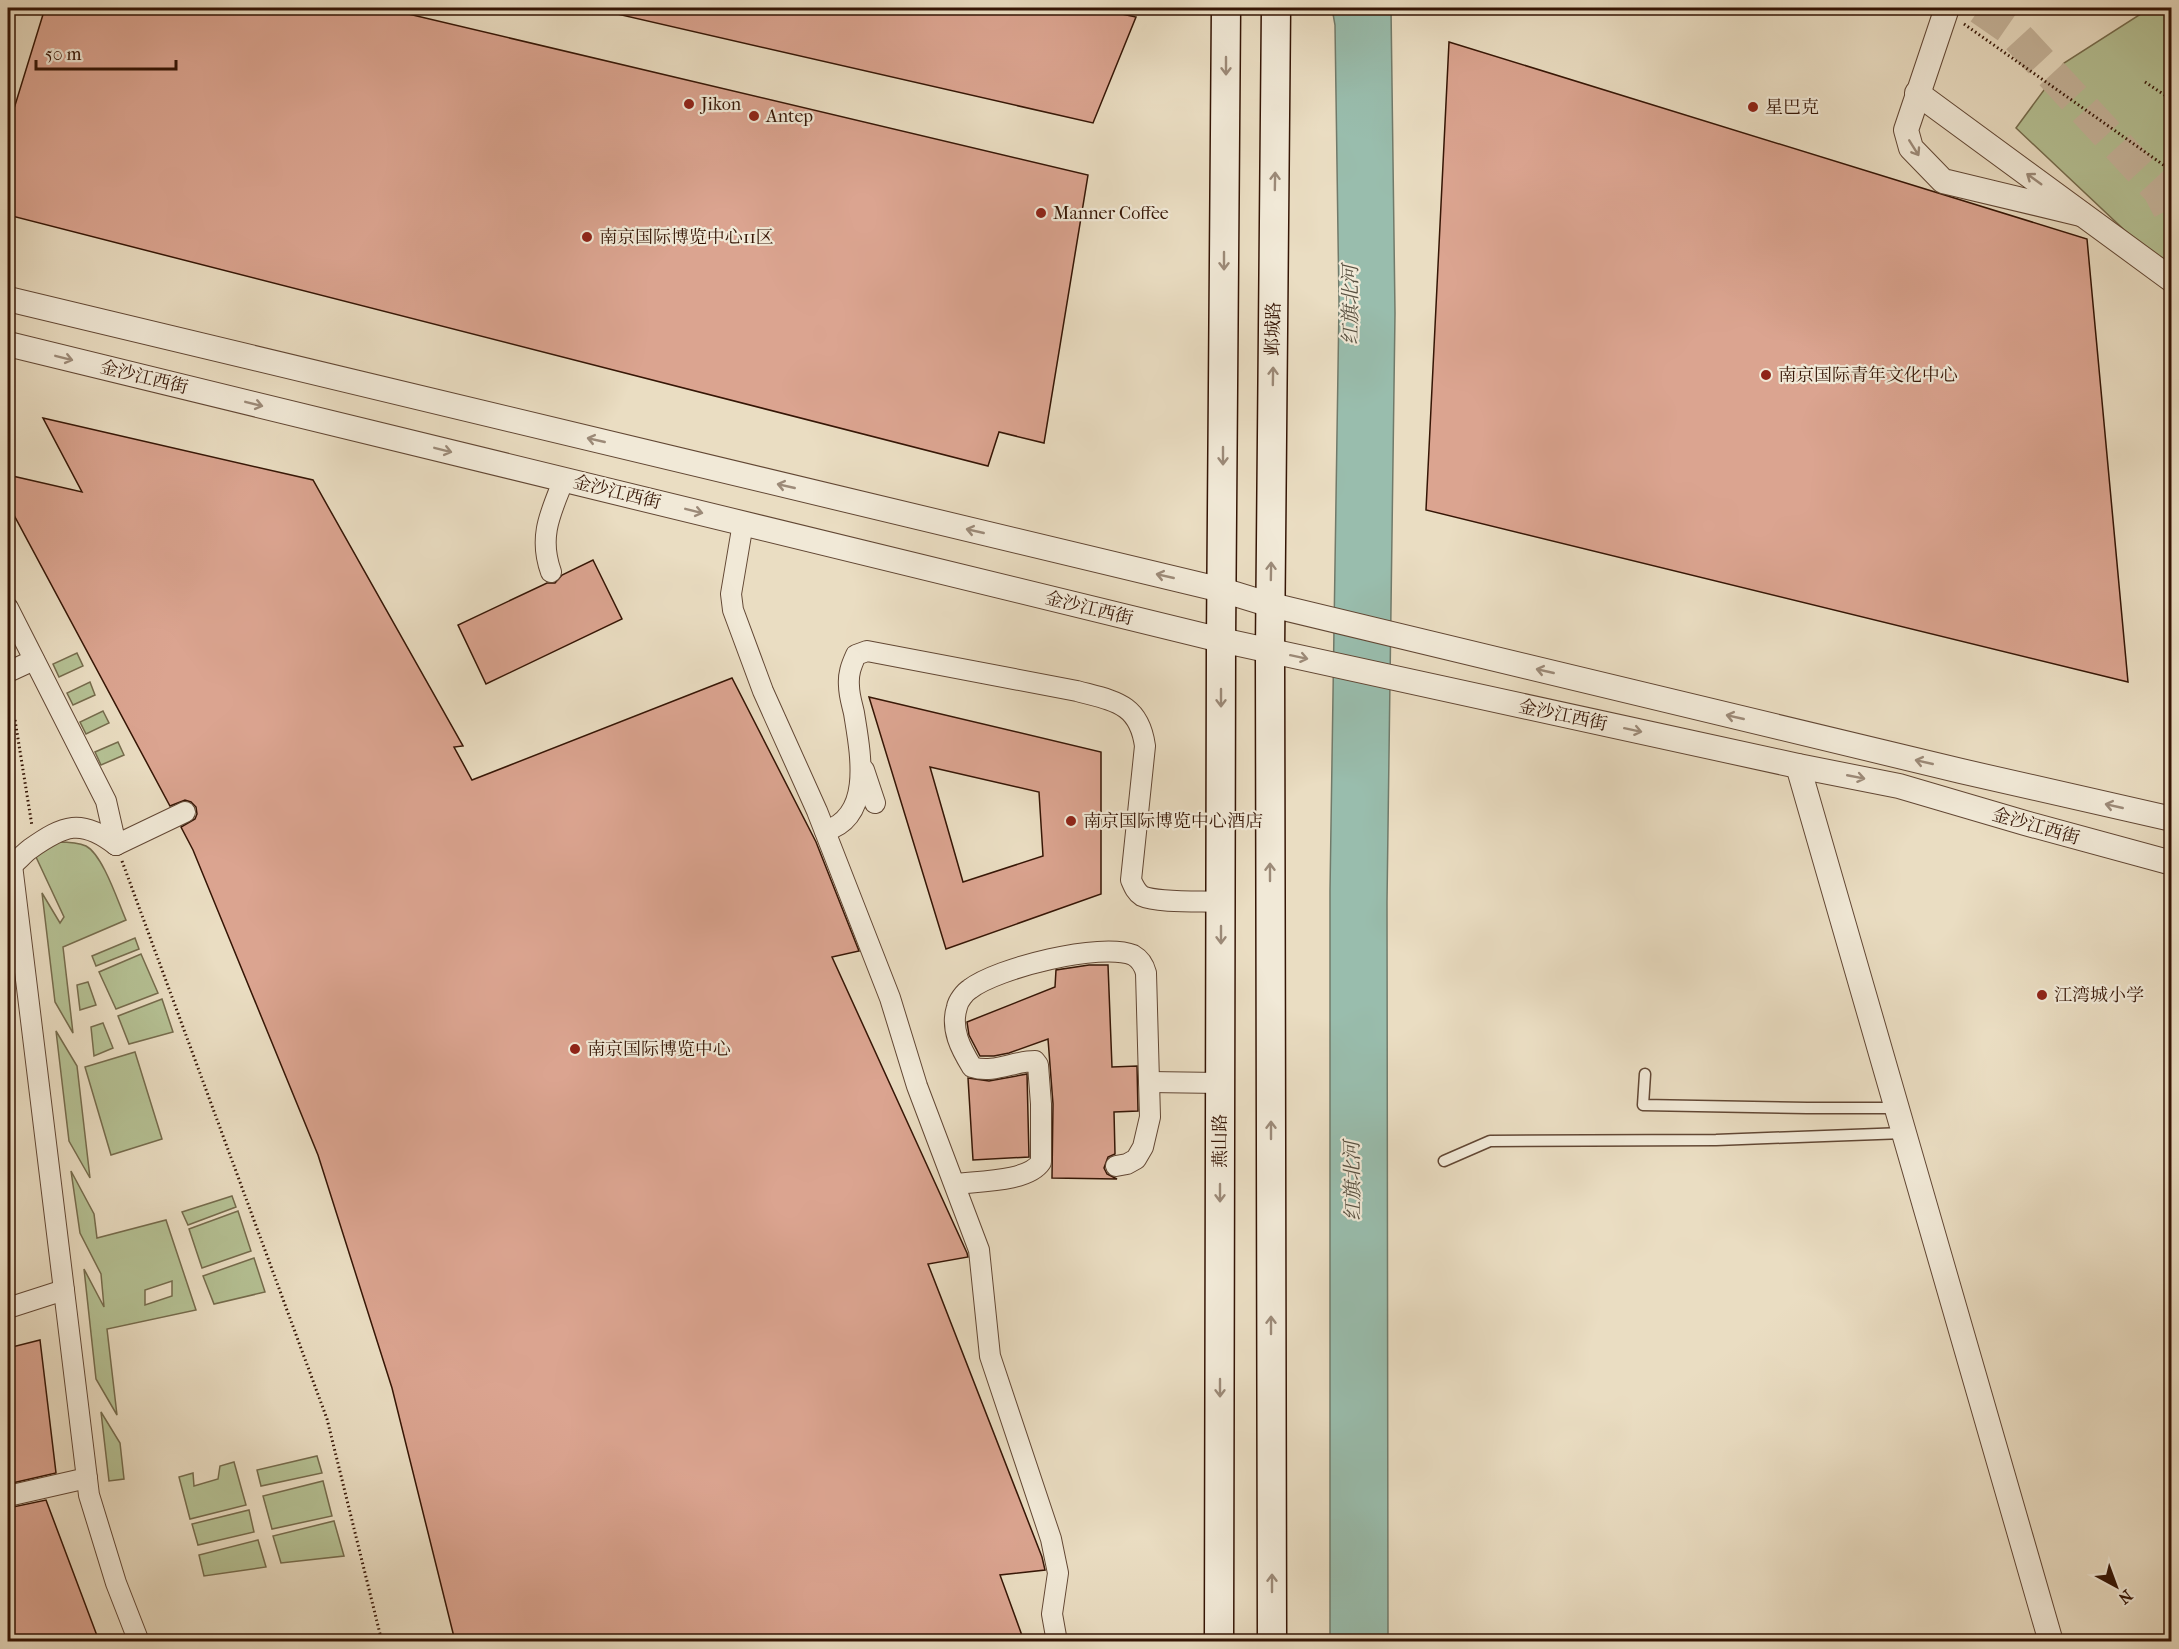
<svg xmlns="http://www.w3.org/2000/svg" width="2179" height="1649" font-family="'IM FELL French Canon','Noto Serif SC',serif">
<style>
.green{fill:#b5c194;stroke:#756b4c;stroke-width:1.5;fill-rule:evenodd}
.water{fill:#99bdad;stroke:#717a6a;stroke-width:1.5}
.building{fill:#dba490;stroke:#351505;stroke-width:1.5;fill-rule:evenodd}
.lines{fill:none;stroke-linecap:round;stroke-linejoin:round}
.trunk-tunnel{stroke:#c6b59c;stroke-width:33;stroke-dasharray:33 16;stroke-linecap:butt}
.service-casing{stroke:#624734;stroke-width:13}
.minor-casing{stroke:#624734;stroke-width:22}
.tertiary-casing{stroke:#624734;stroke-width:26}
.secondary-casing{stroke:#351505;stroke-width:31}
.path{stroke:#351505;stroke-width:3;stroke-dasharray:1.5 3;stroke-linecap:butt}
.service{stroke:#f1e9d7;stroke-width:10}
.minor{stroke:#f1e9d7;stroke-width:20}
.tertiary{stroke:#f1e9d7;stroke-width:24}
.secondary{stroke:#f1e9d7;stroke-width:28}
.oneway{stroke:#9c8a78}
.poi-dot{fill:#8f2418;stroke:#f1e9d7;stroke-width:2}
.labels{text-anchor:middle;stroke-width:4.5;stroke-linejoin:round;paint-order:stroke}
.poi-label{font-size:18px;fill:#351505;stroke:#f1e9d7;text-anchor:start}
.street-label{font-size:18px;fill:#351505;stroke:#f1e9d7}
.water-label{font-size:20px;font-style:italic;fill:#585040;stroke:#f1e9d7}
</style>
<rect width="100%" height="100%" fill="#eaddc2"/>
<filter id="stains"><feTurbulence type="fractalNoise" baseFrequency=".00333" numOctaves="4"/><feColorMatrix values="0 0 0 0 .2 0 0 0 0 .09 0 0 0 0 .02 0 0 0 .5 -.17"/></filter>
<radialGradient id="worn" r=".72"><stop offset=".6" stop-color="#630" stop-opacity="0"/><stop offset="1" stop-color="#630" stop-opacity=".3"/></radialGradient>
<g class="green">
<path d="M2150,8H2171V274L2016,128L2064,63Z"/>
<path d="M77,653L83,666L59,677L53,664Z"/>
<path d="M90,682L95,695L73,705L67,693Z"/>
<path d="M103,711L109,723L86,734L80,722Z"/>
<path d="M118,742L124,755L101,765L95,752Z"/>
<path d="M58,842C67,842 77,842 86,846C103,855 118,902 126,920L63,947L73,1033L55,1002L42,893L60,923L64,917L36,857L37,854Z"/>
<path d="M135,938L139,949L96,966L92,956Z"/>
<path d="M141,954L158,993L116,1009L99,972Z"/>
<path d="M88,982L96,1005L80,1010L77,985Z"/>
<path d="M162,999L173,1032L129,1044L118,1016Z"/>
<path d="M103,1023L113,1048L94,1056L91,1027Z"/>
<path d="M56,1031L77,1066L90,1178L69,1141Z"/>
<path d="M135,1052L162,1139L111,1155L85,1067Z"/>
<path d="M71,1171L94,1214L97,1238L166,1220L196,1310L107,1329L117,1415L96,1379L84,1269L104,1307L101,1274L80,1233ZM172,1281V1296L145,1305V1290Z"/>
<path d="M232,1196L236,1207L188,1225L182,1212Z"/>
<path d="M238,1211L251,1251L202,1268L189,1229Z"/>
<path d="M254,1258L265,1292L214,1304L203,1276Z"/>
<path d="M101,1412L120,1443L124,1479L109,1481Z"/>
<path d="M317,1456L322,1473L261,1486L257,1470Z"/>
<path d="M234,1462L246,1505L190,1519L179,1477L193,1473L194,1486L218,1479L220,1466Z"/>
<path d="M323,1481L332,1516L272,1529L263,1496Z"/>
<path d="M249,1510L254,1532L198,1545L192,1524Z"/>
<path d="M334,1521L344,1556L281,1563L273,1536Z"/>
<path d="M258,1540L266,1567L204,1576L199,1555Z"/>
</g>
<path class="water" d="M1332,8H1391L1395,313L1387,902L1388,1641L1330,1642V891L1339,304L1335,25Z"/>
<g class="building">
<path d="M45,8H383L1088,175L1044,443L999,432L988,466L8,215V128Z"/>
<path d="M617,8H1093L1136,17L1093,123L617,14Z"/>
<path d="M1449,42L2087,239L2128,682L1426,510Z"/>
<path d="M43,418L313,480L463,746L454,747L472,780L732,678L816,842L859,951L832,957L967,1253L968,1257L928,1264L1042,1557L1045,1570L1000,1575L1024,1641H455L392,1388L318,1155L193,850L181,827L195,819L197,814L196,807L191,802L185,800L170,806L8,504V475L82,492Z"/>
<path d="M593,560L622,619L486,684L458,625L547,583H555L562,575Z"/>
<path d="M869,697L1101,752V894L946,949ZM930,767L1039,792L1043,856L963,882Z"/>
<path d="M1089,965H1108L1112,1067L1137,1066L1138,1111L1114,1112L1115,1154L1108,1157L1104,1168L1107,1174L1117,1179L1052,1178L1053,1104L1048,1039L1009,1053L994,1056H980L969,1035L967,1022L1055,987L1056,970Z"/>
<path d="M1027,1074L1029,1157L973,1160L968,1078L989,1081Z"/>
<path d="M40,1340L56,1473L8,1484V1348Z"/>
<path d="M46,1500L99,1641H8V1508Z"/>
</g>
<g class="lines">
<path class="trunk-tunnel" d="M1980,8L2009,28L2159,190L2172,215"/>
<g class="service-casing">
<g id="service">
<path d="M1645,1074L1643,1105L1807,1108H1897"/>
<path d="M1444,1161L1490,1141L1716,1140L1904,1133"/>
</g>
</g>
<g class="minor-casing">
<g id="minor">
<path d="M743,523L731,594L733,610L763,691L817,811L890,998L917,1086L979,1250L990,1356L1051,1539L1058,1573L1052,1614L1057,1642"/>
<path d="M551,572C538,536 551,512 564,479"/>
<path d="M8,608L106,801L116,845"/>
<path d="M8,672L34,660"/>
<path d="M864,770L875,803"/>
<path d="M825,831C874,817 860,751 854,713C852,704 849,695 849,686C848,674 851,666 856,655L867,651L1077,691C1114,701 1139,703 1145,746L1131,880C1134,887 1136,892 1142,896C1157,903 1202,901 1221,902"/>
<path d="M116,845L185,812"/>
<path d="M12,865L89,1495L116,1583L139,1642"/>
<path d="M8,868C16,863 22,855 30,849C64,825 81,818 116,845"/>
<path d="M1149,1082L1220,1083"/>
<path d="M955,1184C978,1181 1028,1182 1041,1162V1104L1038,1065L1035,1061C1013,1061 994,1074 972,1067C961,1049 950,1029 957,1007C958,1001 965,992 970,989C997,968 1101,942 1133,955C1140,959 1144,965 1146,973L1150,1117L1143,1147L1136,1159L1127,1164L1116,1166"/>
<path d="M8,1308L64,1290"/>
<path d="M8,1496L87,1478"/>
</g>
</g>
<g class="tertiary-casing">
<g id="tertiary">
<path d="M1947,8L1906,130L1911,148L1943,181L2081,214"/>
<path d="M1917,93L2172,280"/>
<path d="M8,299L1222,590L1271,605L1961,771L2172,819"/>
<path d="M8,344L1221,640L1798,766L1899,786L2025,823L2172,863"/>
<path d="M1798,766L2051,1642"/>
</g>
</g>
<g class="secondary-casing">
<g id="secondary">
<path d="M1219,1642L1221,640L1226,8"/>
<path d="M1272,1642L1270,651L1276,8"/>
</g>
</g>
<g class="path">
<path d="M1964,24L2172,171"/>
<path d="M2145,82L2172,100"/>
<path d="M15,720L32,826"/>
<path d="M122,861L327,1419L382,1642"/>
</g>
<use href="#service" class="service"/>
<use href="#minor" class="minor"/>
<use href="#tertiary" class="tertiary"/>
<use href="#secondary" class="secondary"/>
</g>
<defs><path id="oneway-shaft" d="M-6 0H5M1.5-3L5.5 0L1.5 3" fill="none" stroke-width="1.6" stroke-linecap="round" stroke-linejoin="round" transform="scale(1.5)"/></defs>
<g class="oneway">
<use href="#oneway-shaft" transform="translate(1226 66) rotate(90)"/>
<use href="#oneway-shaft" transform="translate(1914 148) rotate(58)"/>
<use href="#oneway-shaft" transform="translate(2034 179) rotate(-144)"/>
<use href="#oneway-shaft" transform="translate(1275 181) rotate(-89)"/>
<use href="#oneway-shaft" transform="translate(1224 261) rotate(90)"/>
<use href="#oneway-shaft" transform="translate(64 358) rotate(14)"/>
<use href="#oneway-shaft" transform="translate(1273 376) rotate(-89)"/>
<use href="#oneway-shaft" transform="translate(254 404) rotate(14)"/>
<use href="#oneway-shaft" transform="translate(596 440) rotate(-167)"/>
<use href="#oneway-shaft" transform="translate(443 450) rotate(14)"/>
<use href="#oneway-shaft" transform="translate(1223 456) rotate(90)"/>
<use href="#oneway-shaft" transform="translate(786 486) rotate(-167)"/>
<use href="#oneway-shaft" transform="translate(694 511) rotate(14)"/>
<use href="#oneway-shaft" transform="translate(975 531) rotate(-167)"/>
<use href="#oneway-shaft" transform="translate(1271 571) rotate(-89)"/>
<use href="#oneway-shaft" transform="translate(1165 576) rotate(-167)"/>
<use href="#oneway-shaft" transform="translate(1299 657) rotate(12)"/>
<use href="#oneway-shaft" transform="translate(1545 671) rotate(-167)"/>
<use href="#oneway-shaft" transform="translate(1221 698) rotate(90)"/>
<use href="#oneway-shaft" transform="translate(1735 717) rotate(-167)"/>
<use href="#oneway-shaft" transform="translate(1633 730) rotate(12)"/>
<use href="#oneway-shaft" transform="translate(1924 762) rotate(-167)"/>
<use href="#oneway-shaft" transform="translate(1856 777) rotate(11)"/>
<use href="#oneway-shaft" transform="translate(2114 806) rotate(-167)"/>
<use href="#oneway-shaft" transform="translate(1270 872) rotate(-90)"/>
<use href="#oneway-shaft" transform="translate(1221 935) rotate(90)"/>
<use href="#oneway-shaft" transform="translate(1271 1130) rotate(-90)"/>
<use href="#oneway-shaft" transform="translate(1220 1193) rotate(90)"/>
<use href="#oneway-shaft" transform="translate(1271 1325) rotate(-90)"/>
<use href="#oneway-shaft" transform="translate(1220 1388) rotate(90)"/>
<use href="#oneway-shaft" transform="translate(1272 1583) rotate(-90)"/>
</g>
<g class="poi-dot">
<circle cx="689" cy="104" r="6"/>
<circle cx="1753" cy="107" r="6"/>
<circle cx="754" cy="116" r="6"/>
<circle cx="1041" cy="213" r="6"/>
<circle cx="587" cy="237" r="6"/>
<circle cx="1766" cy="375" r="6"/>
<circle cx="1071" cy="821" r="6"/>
<circle cx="2042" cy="995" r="6"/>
<circle cx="575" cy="1049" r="6"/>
</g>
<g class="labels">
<g class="poi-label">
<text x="701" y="110">Jikon</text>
<text x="1765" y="113">星巴克</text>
<text x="766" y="122">Antep</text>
<text x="1053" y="219">Manner Coffee</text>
<text x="599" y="243">南京国际博览中心11区</text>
<text x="1778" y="381">南京国际青年文化中心</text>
<text x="1083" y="827">南京国际博览中心酒店</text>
<text x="2054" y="1001">江湾城小学</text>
<text x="587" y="1055">南京国际博览中心</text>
</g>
<g class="street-label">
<text transform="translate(1273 329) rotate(-89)" y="6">邺城路</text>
<text transform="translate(144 377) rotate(14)" y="6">金沙江西街</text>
<text transform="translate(617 492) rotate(14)" y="6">金沙江西街</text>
<text transform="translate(1089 608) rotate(14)" y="6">金沙江西街</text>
<text transform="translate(1563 715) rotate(12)" y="6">金沙江西街</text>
<text transform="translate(2036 826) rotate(16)" y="6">金沙江西街</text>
<text transform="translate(1220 1141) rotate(-90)" y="6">燕山路</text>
</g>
<g class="water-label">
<text transform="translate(1350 305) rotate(-90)" y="7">红旗北河</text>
<text transform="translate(1352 1181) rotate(-91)" y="7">红旗北河</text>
</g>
</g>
<rect width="2179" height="1649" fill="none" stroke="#eaddc2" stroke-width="30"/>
<rect x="9" y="9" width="2161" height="1631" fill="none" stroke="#351505" stroke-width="3"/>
<rect x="15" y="15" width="2149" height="1619" fill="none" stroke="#351505" stroke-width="1.5"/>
<g transform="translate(2116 1586) rotate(139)" stroke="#f1e9d7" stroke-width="4.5" paint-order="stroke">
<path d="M0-4.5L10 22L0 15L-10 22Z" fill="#351505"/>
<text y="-9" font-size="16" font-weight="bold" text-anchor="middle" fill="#351505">N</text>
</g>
<path d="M36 60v9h140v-9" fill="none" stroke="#351505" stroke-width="3"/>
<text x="45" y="60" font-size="18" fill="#351505" stroke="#f1e9d7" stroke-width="4.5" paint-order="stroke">50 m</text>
<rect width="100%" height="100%" filter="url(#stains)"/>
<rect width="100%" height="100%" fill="url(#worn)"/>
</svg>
